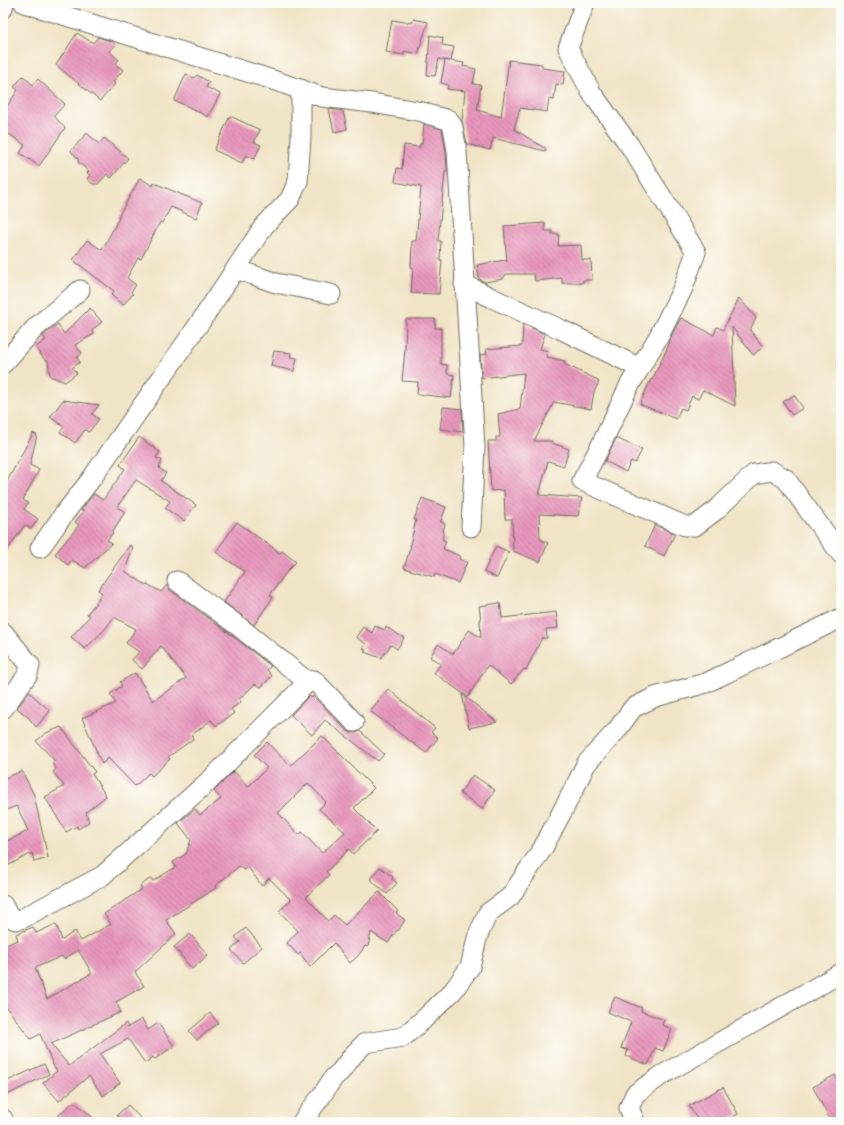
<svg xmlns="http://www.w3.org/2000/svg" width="844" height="1125" font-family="'EB Garamond',serif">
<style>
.building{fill:url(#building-back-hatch);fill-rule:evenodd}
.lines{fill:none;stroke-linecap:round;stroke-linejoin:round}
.street-casing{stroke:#706c61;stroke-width:21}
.street{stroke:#fff;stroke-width:19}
</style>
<defs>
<pattern id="building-back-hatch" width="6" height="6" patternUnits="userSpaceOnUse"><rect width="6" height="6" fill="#e896bc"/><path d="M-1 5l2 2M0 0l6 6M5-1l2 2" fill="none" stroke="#bc7b99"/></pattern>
</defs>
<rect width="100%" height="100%" fill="#fdfcf7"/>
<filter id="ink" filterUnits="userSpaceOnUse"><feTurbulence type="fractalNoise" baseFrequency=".025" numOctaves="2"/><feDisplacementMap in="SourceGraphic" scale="8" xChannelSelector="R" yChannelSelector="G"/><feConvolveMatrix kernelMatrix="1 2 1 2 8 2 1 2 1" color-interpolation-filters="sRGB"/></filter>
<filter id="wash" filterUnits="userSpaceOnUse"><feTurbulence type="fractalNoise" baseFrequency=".012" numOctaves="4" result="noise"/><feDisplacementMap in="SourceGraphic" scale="16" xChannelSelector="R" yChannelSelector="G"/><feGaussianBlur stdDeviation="0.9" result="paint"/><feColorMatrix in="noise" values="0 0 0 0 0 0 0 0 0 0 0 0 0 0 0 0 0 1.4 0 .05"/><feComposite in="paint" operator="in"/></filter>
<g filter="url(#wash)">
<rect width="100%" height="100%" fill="#f0e4c6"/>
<g id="blocks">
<g class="building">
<path d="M413,19L428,22L418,54L404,51V55L386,52L392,20L412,23Z"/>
<path d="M77,33L93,43L98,37L113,42L116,45L109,51L119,60L115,64L123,70L113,82L115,84L100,101L56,65Z"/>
<path d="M430,35L443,38L442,45L454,47L451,61L464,63L463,66L476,69L473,84L481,85L477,110L501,117L509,60L542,64V68L565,71L563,85L556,84L554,100L549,99L547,112L520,108L514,129L546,149L545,151L493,138L490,150L467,144L462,121L465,91L447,89L448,85L441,83L445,60L450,61L439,59L435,76L427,75Z"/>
<path d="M186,74L194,78L197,75L209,82L206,87L220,94L208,117L185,105L174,101Z"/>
<path d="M23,76L33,85L38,79L65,104L54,116L65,128L39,166L20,153L25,145L3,130V112L18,90L14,87Z"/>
<path d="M329,109L343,111L347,129L334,132Z"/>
<path d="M230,116L260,130L254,142L261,145L254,159L246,155L242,163L214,150Z"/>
<path d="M424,124L442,129L446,152L447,172H445L438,241H441L440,260H442L439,294L411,293L413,267H411L412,241H416L421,187L395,182L397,168L402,169L404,145L420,147V144H422Z"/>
<path d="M87,133L99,144L104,138L128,158L111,178L107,174L98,184H93L87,179L90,175L87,173L89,171L78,162L79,160L71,151Z"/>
<path d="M140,178L153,186L154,183L202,203L196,218L171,207L162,223L160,222L141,259L138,258L127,278L136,285L131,292L133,294L123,305L111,295L114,291L73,260L87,240L102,250L119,218L118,217Z"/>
<path d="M545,223V231H552V234H559L558,246L581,245L582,260H591L592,280H583V283H562V278L535,281L534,274H506L503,279L485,282L479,279L477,265L505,260L507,262L504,226Z"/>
<path d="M739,298L756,318L750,330L763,347L753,355L732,327L735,406L703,390L698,399L692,396L686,410L681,408L676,419L640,404L651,379L652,380L670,342H668L681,318L714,335L717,327L723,330Z"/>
<path d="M90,308L102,322L92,330L94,334L75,345L82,353L77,358L80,362L72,368L77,373L65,382L50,376L48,361L44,359L36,347L46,340L43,336L44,335L58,324L64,334Z"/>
<path d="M406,319H435V328H441V364L447,365V374L454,375L451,398L417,394L418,382L402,381L405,349Z"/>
<path d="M523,324L545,334L540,349L548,351L547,357L565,361L564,364L598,380L597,381L599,382L594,392L591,409L554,402L534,441H552V443L569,449L564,466L548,461L539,495L582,498L578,516L539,514L540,539L548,543L540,562L513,551L512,519H505L504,490L491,491L488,441H496V437H500L498,414L520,409L524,373L482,378L480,355L487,354L486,349L522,346Z"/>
<path d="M274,351L291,353L290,357L297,358L294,371L271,366Z"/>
<path d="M794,395L803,408L792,415L783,402Z"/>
<path d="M63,400L99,405L92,414L99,419L89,432L85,430L75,443L60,432L64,427L50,417Z"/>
<path d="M443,407L462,409L463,432L440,429Z"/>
<path d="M33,433L37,435L30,465L39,470L23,500L28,503L24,509L38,519L31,529L25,525L3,556V489Z"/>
<path d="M139,437L160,452L156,458L162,460L159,468L166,473L161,481L196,505L184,521L165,508L170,501L136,480L117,507L125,512L112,532L113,533L107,540L112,543L85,568L72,560L68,565L55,554L79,525L75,522L84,511L81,510L94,494L103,500L125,469L120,465Z"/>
<path d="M616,438L642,450L635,463L631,461L626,472L605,461Z"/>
<path d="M422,498L446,507L441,521H440L445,524L443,531H444L442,539L446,541L443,549L460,556L459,559L467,562L458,583L435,574L434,577L404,568L411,545H410L416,520H414Z"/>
<path d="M237,522L280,553L282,551L296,562L288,570L270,595L273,597L254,625L224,602L245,572L216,552Z"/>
<path d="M655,525L675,534L664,556L645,546Z"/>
<path d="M130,545L133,547L125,571L146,585L147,584L161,592L167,585L170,590L230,634L271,666L267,670L272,676L261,687L255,684L239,699L241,702L231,709L234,713L216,726L211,720L192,735L193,739L168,757L170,759L152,776L149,773L135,786L108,758L102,764L82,718L116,703L110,694L122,686L120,682L135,673L153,701L186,678L161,646L142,669L132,660L139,652L126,643L136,629L114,617L106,628L85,649L71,637L90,616L87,614L99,599H98L102,593L98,590Z"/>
<path d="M496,546L509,552L497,578L484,572Z"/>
<path d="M500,603L502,618L556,612L558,628L546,629L547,638H542L526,670L524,669L511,684L488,665L468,697L434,673L441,664L430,657L438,644L453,654L469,630L481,638L480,620H481L479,606Z"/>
<path d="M375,626L385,630L386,627L404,638L397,649L391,645L381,658L364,652L366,650L363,648L366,644L356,637L363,627L372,633Z"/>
<path d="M388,689L435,728L431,732L438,738L426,753L370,711Z"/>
<path d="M29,692L50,711L36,727L29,718L17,708Z"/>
<path d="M462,694L497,722L469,728Z"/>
<path d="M309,696L312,698L313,696L317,700L346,730L351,733H356L360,731L384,754L378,761L325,720L312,735L291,715Z"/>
<path d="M61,727L95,772L92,774L106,796L86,812L89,822L78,829L77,826L66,832L45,797L64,786L53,772L56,769L52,763L55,761L36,741L46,733Z"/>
<path d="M322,736L374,788L354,808L377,831L353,854L349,849L326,872L329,875L306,897L328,921L334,915L345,925L379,892L398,911L396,913L405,920L398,931L397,930L388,943L371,932L368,947L365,946L358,956L350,963L334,943L310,967L300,953L298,955L287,943L298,931L279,911L291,900L269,878L262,886L248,867L244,870L239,866L215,886L216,888L166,920L176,934L135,972L144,986L116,1002L121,1012L51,1044L69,1066L126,1023L128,1027L142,1019L148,1030L158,1023L174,1046L155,1059L153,1057L145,1063L128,1039L100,1054L120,1083L103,1096L89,1076L59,1101L43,1083L57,1071L54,1067L40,1034L31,1039L3,1003V946L18,940L16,934L33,927L36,933L56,924L62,940L75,931L81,941L111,924L104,914L142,889L140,886L151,878L153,881L176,867L173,862L186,854L191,840L178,823L195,809L200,815L221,799L214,791L234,771L248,787L267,768L254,755L267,742L290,766ZM308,783L326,802L319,809L345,832L322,853L302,832L299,835L278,813ZM78,950L92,973L47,999L35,968L62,956L64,959Z"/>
<path d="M22,771L34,795L48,858L34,862L32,853L7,866L3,858V843L28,831L17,806L3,811V779Z"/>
<path d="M473,775L495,790L482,809L460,793Z"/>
<path d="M380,867L393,877L392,879L397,883L387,894L370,879Z"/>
<path d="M246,928L262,947L243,963L231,950L240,942L235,937Z"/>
<path d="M190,934L208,955L192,969L174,947Z"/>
<path d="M615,997L642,1008L641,1011L664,1020L662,1025L672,1029L663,1051L655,1048L648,1065L626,1056L628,1050L621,1048L631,1022L608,1012Z"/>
<path d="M210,1013L218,1023L197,1040L189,1031Z"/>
<path d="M44,1064L49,1074L3,1097V1083Z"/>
<path d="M835,1075L841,1086V1115L830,1120L813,1087Z"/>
<path d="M723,1087L738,1114L724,1122H699L689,1106Z"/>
<path d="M72,1103H76L98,1122H51Z"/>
<path d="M128,1105L144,1122H122L117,1115Z"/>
</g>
</g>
</g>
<g filter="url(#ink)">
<use href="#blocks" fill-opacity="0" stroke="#706c61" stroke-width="1"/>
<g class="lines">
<g class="street-casing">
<g id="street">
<path d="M24,3L270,79L322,97L372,103L423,112L430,115L449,120L453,127L457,151L475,447L471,527"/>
<path d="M585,3L568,48L591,92L630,146L670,210L696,252L683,288L659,336L629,386L599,449L582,481L685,526H695L715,511L754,474L772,471L786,479L811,514L841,554"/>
<path d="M3,8L4,3"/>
<path d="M236,269L276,283L331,294"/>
<path d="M464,284L492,298L560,329L640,368"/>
<path d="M3,364L36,327L80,290"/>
<path d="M40,548L64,514L92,478L201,321L264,226L290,199L298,181L301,137V89"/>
<path d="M177,581L237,625L308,682"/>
<path d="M3,632L30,665L28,674L3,709"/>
<path d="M3,905L9,917L16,920L21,919L102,876L211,779L308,682L314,680L354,722"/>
<path d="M3,1119L4,1122"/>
<path d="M302,1122L322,1095L334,1077L340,1072L354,1054L365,1043L403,1037L423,1020L453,991L470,967L478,935L488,913L510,897L543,848L575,787L586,764L617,730L633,708L655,697L706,683L841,618"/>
<path d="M635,1122L629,1108L635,1094L662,1075L841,973"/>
</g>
</g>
<use href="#street" class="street"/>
</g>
</g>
<rect width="844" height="1125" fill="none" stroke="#fdfcf7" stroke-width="16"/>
</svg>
